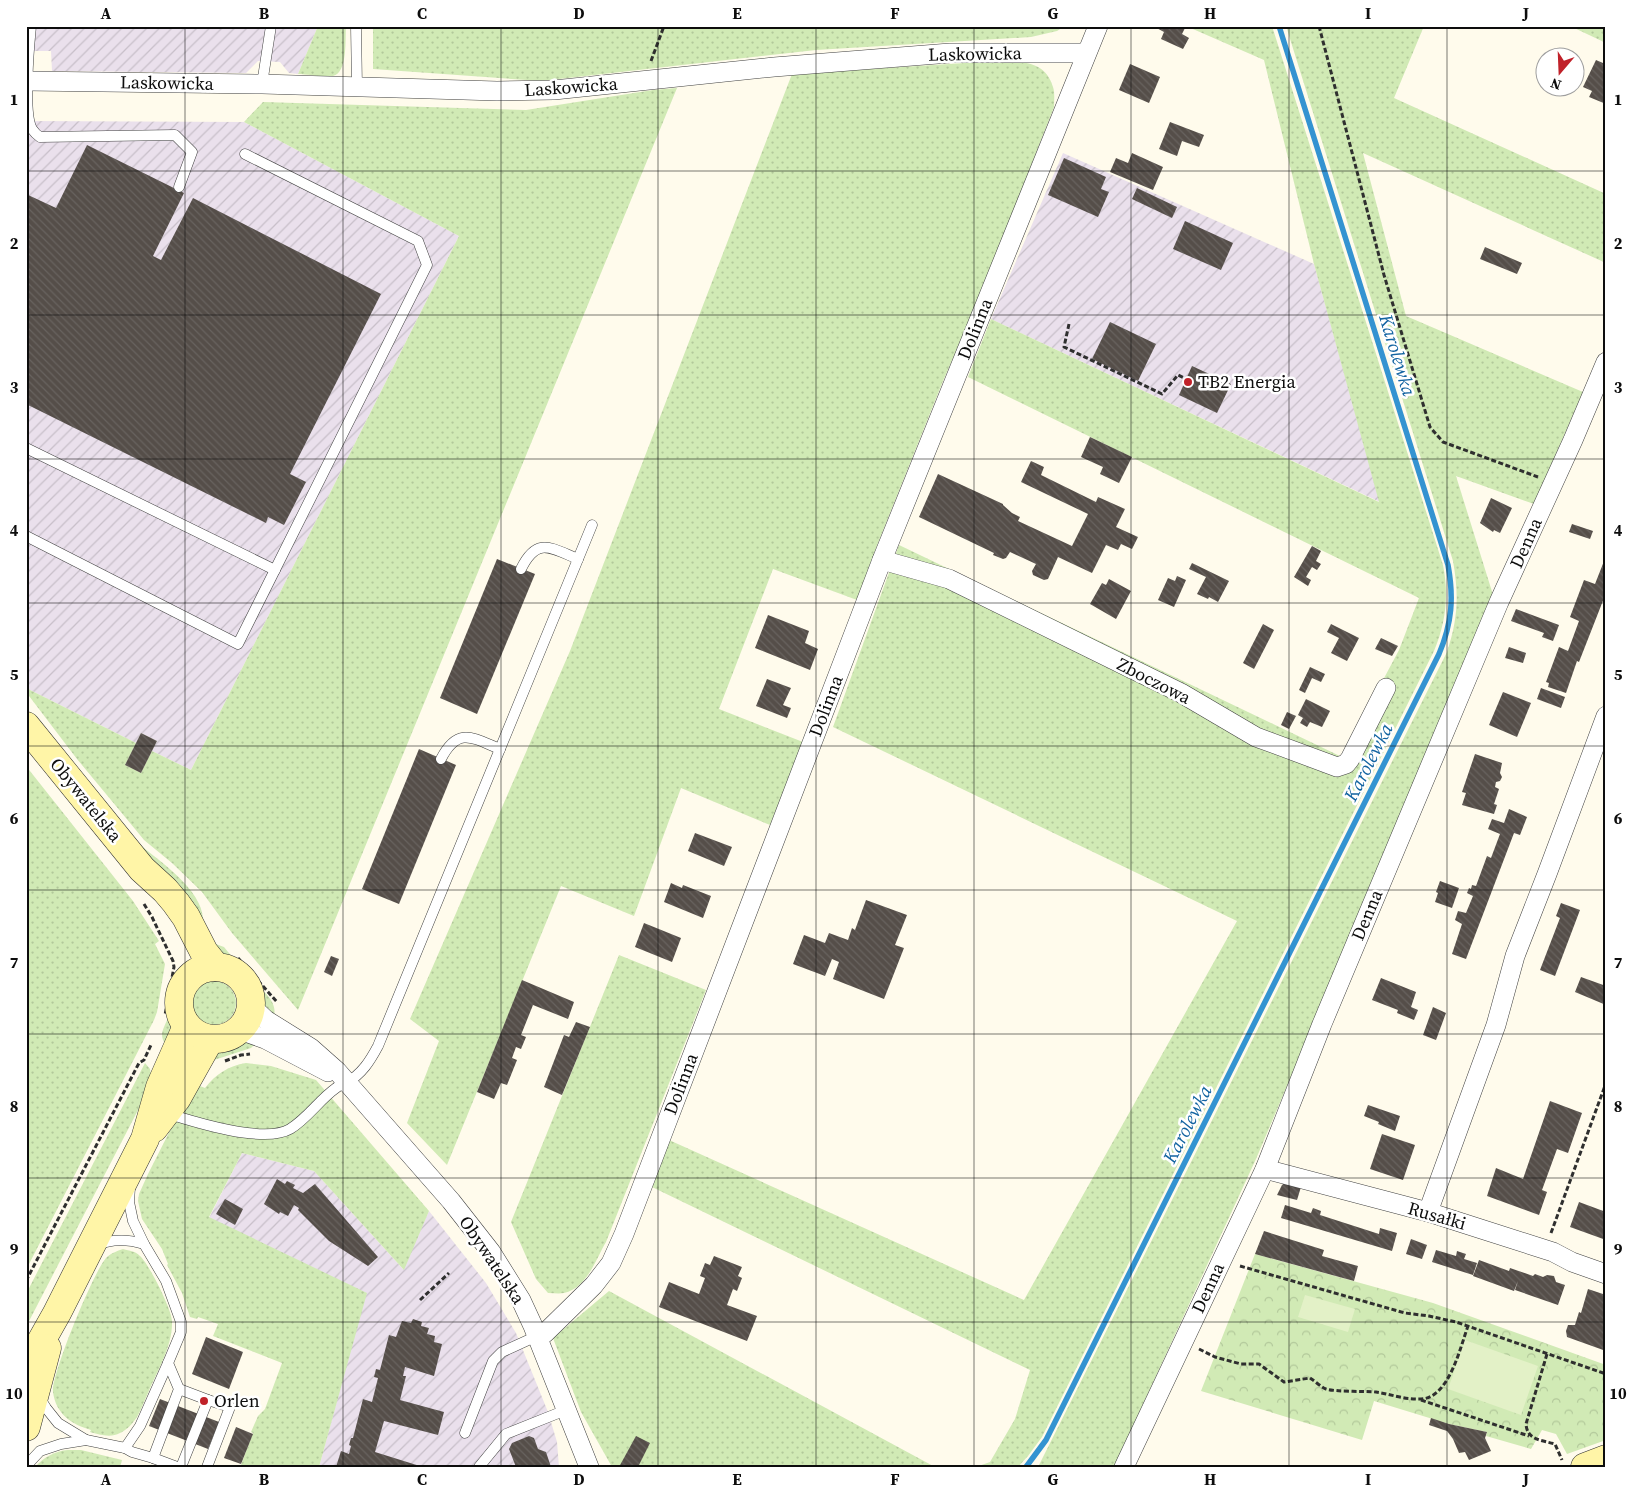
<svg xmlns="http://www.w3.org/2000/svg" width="1632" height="1493" font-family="'Source Serif 4',serif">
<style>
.industrial{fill:url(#industrial-furrows)}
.grass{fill:url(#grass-dots)}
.park{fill:url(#park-crowns)}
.pitch{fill:#e3f1c7}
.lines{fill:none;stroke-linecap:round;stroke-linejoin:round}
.stream{stroke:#3493d1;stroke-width:5.5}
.building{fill:url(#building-back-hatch)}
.lane-casing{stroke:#404040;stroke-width:11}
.street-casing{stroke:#404040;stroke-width:20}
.secondary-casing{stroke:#2f2f2f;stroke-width:29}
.path{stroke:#2f2f2f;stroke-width:3;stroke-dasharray:5 2.5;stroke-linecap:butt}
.lane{stroke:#fff;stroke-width:10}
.street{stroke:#fff;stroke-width:19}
.secondary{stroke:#fff5a7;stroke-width:28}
.grid{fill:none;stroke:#0d0d0d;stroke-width:1;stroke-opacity:0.55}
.poi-dot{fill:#c02129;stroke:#fff;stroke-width:2}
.labels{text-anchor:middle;stroke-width:5;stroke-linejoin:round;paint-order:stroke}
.street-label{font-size:18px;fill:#0d0d0d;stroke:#fff}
.poi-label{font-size:18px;fill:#0d0d0d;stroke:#fff;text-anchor:start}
.water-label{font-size:19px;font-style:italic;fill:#1364a1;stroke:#fff}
.neatline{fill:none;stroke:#0d0d0d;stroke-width:2}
.grid-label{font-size:16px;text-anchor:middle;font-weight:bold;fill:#0d0d0d}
</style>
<defs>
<pattern id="industrial-furrows" width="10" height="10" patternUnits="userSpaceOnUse" patternTransform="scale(1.25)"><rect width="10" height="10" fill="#eae0ec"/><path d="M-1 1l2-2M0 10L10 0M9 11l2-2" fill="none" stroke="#c8bfc9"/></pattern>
<pattern id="grass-dots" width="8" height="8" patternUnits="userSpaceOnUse" patternTransform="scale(1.25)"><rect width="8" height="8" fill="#d1eab5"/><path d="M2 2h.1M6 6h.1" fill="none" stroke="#b2c89a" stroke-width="1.8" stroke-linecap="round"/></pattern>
<pattern id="park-crowns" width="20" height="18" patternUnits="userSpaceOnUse" patternTransform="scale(1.25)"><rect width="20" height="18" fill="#d1eab5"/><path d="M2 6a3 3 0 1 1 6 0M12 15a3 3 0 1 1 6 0" fill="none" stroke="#b2c89a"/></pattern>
<pattern id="building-back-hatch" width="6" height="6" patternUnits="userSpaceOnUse" patternTransform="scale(1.25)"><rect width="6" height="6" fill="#554e49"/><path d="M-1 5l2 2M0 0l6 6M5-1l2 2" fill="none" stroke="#68635f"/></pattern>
</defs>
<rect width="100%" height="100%" fill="#fffbec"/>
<g class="industrial">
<path d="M26,26H318L298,74L289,73L280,62L258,61L246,73L52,71L51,51H26Z"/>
<path d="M26,121L244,122L459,236L191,770L152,751L157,741L141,733L136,743L30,690L26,685Z"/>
<path d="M1063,153L1314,264L1380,502L991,319Z"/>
<path d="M242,1153L314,1171L403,1269L429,1211L486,1283L516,1333L548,1412L557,1442L559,1467H319L366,1293L209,1218Z"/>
</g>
<g class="grass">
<path d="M318,26H346C345,38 348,73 333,76C324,78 308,74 298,74Z"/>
<path d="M373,26H1065L1057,31L1031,37L816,50L541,81L373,69Z"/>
<path d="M1186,26H1272L1443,565C1449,595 1446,622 1434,651L1042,1437L1028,1456L1018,1467H976L990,1462L1015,1419L1030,1370L652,1187L669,1140L1024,1300L1237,921L833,727L899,545L1342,757L1399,650L1419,598L968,377L991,319L1379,502L1314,264L1264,60Z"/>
<path d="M1286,26H1424L1394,98L1606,194V263L1363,153L1406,316L1583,392L1534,504L1456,476L1494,598L1256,1159L1114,1467H1038L1447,652C1458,619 1459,595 1453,561Z"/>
<path d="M1570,26H1606V43Z"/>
<path d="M996,61C1019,62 1045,59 1053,87C1055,93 1054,101 1054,107L980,296L943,381L878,543L857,600L773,569L719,709L803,742L770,825L681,788L634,916L561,886L447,1165L407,1123L439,1041L410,1019L570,651L792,74Z"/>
<path d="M677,88L298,1010L232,933L202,892L172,863L144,840L135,829L77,759L26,692V685L30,690L136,743L125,765L141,773L152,751L191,770L459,236L244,122L263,102L526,110L653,90Z"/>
<path d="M26,766L133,901L159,941L155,944L165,964L157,1012L154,1020L26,1270Z"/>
<path d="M138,843C159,861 202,889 203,919L200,922Z"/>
<path d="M213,943L224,947L242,969L222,959Z"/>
<path d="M619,955L706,990L606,1242C596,1259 587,1288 564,1293C559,1294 553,1293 548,1293L536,1279L511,1222Z"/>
<circle cx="214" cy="1003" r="22"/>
<path d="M254,981C263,992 278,1001 274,1017L261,1002Z"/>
<path d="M170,1006L174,1028L166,1045C158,1035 164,1028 168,1018C169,1014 169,1010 170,1006Z"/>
<path d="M245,1042L254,1045L251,1048L208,1062L219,1049Z"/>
<path d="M145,1063L150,1069L152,1083L26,1327V1294Z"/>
<path d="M246,1063L271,1066L316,1080L429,1211L404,1270L314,1171L242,1153L209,1217L367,1293L319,1467H238L239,1465H241L253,1433L251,1432L258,1416L265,1409L282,1363L213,1336L218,1324L198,1317L197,1319L190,1317L182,1293L167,1265L168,1264L162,1249L142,1219L138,1201L139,1194L148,1174L186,1099L200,1086L205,1088C216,1074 228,1066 246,1063Z"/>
<path d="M123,1249C130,1251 135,1251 140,1256C149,1264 172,1310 172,1321C173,1346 157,1371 148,1393C144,1401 141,1410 137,1417C133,1423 127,1430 120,1433C111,1438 100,1435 90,1432L91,1430C71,1424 56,1414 53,1392C51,1375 94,1271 106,1258C111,1253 117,1251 123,1249Z"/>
<path d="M609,1291L935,1467H612L581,1412L553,1338Z"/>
<path d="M68,1450H81L122,1460L120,1467H35C44,1457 55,1451 68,1450Z"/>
</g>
<path class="park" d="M1255,1254L1433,1303L1606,1365V1440L1567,1454L1556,1434L1542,1430L1531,1449L1486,1436L1487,1432L1449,1424L1374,1401L1362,1440L1201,1391Z"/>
<g class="pitch">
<path d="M1305,1295L1355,1309L1348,1332L1298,1317Z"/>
<path d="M1465,1340L1538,1366L1521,1415L1448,1389Z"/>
</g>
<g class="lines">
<path class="stream" d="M1026,1467L1046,1440L1439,654C1452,623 1454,598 1448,565L1279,26"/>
</g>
<g class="building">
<path d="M1153,26H1186L1182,34L1189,38L1183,49L1161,39L1164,32Z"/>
<path d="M1606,58V104L1589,97L1592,91L1583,87L1596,60L1603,63Z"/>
<path d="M1130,64L1160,77L1149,103L1119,90Z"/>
<path d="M1170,122L1204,135L1199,147L1182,141L1177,156L1159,149Z"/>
<path d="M87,145L184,193L153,256L161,260L193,198L381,294L290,474L306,482L284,525L268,517L266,523L26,404V194L56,208Z"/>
<path d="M1132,153L1163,167L1153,190L1110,172L1116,158L1128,163Z"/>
<path d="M1064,158L1106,177L1101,189L1109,192L1098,217L1048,195Z"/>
<path d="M1137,188L1177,207L1172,218L1132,199Z"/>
<path d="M1185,221L1233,243L1221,270L1173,249Z"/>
<path d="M1485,247L1522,263L1517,274L1480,259Z"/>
<path d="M1110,322L1156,344L1138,381L1092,359Z"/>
<path d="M1192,366L1231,384L1217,413L1179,395Z"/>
<path d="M1090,437L1132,457L1119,483L1100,474L1103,467L1081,457Z"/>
<path d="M1031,461L1044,467L1041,475L1096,502L1098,497L1125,509L1116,527L1138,537L1132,549L1121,544L1118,550L1106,545L1092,573L1058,557L1048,579L1044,580L1033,575L1032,571L1036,564L1010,552L1006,558L1003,559L993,555L994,553L919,517L938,474L1003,504V505L1012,513L1020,517L1018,521L1072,546L1088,514L1021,482Z"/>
<path d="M1491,498L1512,508L1500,533L1494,530L1493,532L1480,523Z"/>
<path d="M1572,524L1593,531L1590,539L1569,532Z"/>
<path d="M1312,546L1321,551L1316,561L1321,564L1317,570L1312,567L1306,577L1311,580L1308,586L1294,577Z"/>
<path d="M1606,556V593L1579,662L1577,661L1566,693L1548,687L1549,683L1546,682L1559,647L1568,651L1579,621L1570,617L1584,580L1595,584Z"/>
<path d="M497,559L535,574L477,714L440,698Z"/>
<path d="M1192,563L1229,581L1218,602L1209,597L1208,599L1197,594L1206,577L1189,569Z"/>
<path d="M1177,576L1186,580L1174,607L1158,600L1168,578L1175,581Z"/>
<path d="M1109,579L1131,591L1116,619L1090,604L1102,583L1106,585Z"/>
<path d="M1516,609L1559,625L1553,641L1542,637L1544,633L1511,621Z"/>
<path d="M768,615L809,631L805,643L818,649L810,670L755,648Z"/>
<path d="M1263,624L1274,630L1254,669L1243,663Z"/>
<path d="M1331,624L1359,638L1347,661L1331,653L1339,638L1327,632Z"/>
<path d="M1381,638L1398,646L1392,656L1375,649Z"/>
<path d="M1509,647L1526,653L1523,663L1505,658Z"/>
<path d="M1310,667L1325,674L1321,682L1312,678L1305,693L1299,690Z"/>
<path d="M767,679L791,688L783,705L791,708L787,718L756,706Z"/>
<path d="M1541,688L1565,697L1561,708L1537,699Z"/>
<path d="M1503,692L1531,703L1517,737L1489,725Z"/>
<path d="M1306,699L1330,711L1322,727L1310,722L1307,727L1300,723L1303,718L1298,715Z"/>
<path d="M1287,712L1296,716L1289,729L1281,725Z"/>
<path d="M141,733L157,741L141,773L125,765Z"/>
<path d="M419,749L456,765L399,904L362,889Z"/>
<path d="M1475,754L1502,763L1500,773L1502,777L1500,781L1496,782L1495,787L1499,789L1494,804L1497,805L1494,814L1462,805L1466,793L1462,792Z"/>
<path d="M1509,809L1527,817L1520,835L1514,833L1466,959L1452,954L1462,924L1455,920L1458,911L1466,913L1473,896L1467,893L1469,888L1471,889L1472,885L1476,886L1487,856L1491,858L1500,834L1488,829L1492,819L1504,823Z"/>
<path d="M695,833L732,847L724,866L688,851Z"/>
<path d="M1440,881L1459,888L1452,908L1435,902L1438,893L1436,892Z"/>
<path d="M671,883L682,888L683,885L711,896L703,918L664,902Z"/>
<path d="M866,900L907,915L895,945L904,948L884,999L833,979L839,962L832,959L825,976L793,964L804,935L825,943L829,933L848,940L852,928L855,930Z"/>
<path d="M1561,903L1580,910L1555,976L1540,970L1560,918L1556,916Z"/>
<path d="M644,923L681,938L672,962L635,947Z"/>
<path d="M331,956L339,959L332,976L324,972Z"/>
<path d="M1581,977L1606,986V1005L1575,992Z"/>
<path d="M1381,978L1416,992L1411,1007L1418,1010L1414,1020L1397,1013L1398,1010L1372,1000Z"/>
<path d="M522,980L574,1002L568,1019L533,1005L521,1035L526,1037L521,1049L516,1047L512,1058L517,1060L507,1085L501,1083L494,1099L477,1092Z"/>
<path d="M1433,1007L1446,1013L1436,1040L1423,1035Z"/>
<path d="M576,1022L590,1027L562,1095L544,1087L564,1035L569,1037Z"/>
<path d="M1550,1101L1582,1113L1568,1153L1557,1149L1542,1190L1547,1192L1539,1215L1487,1196L1496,1168L1523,1179Z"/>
<path d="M1368,1105L1400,1116L1395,1131L1378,1124L1379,1122L1364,1116Z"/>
<path d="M1382,1134L1415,1145L1403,1180L1370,1169Z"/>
<path d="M277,1179L285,1184L287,1181L295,1185L293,1188L303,1193L315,1184L378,1257L368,1266L329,1241L298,1210L299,1208L294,1205L288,1216L280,1212L279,1214L264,1204Z"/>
<path d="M1286,1182L1301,1187L1297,1200L1277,1195L1282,1185Z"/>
<path d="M225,1199L243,1209L235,1225L216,1214Z"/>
<path d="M1579,1202L1606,1212V1240L1570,1227Z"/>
<path d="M1285,1205L1311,1213L1313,1208L1321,1211L1320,1215L1379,1234L1380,1228L1397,1233L1392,1251L1281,1218Z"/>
<path d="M1264,1231L1324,1250L1322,1256L1358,1266L1354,1281L1255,1254Z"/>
<path d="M1411,1239L1427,1245L1422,1259L1406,1254Z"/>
<path d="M1436,1250L1456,1256L1457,1251L1466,1254L1464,1259L1477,1263L1473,1275L1432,1262Z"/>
<path d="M714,1256L742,1267L738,1276L742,1278L737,1291L733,1289L727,1305L757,1316L747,1341L659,1307L669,1282L699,1294L705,1278L700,1276L705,1263L710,1265Z"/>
<path d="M1479,1260L1509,1271L1510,1268L1533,1276L1535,1274L1543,1277L1547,1275L1554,1276L1556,1282L1565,1285L1558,1305L1515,1290L1518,1281L1514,1291L1473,1276Z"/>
<path d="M1588,1289L1606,1295L1604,1305L1606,1306V1351L1567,1337L1566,1331L1568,1325H1575L1579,1312L1581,1313Z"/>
<path d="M413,1319L422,1322L421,1326L429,1328L427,1334L435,1336L434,1342L442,1344L434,1376L405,1367L403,1376H406L400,1400L444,1412L438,1435L384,1421L375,1452L423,1467H336L341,1451L349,1454L351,1446L349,1445L351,1438H353L363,1399L372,1402L378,1378L374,1377L376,1369L380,1370L389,1335L396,1337L402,1321L411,1323Z"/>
<path d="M206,1337L243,1352L229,1389L192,1374Z"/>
<path d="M160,1399L219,1422L208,1449L149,1426Z"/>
<path d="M1431,1418L1449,1424L1487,1432L1485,1438L1491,1451L1469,1460L1465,1452L1459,1453L1453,1439L1447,1431L1429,1425Z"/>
<path d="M236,1427L253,1434L241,1464L224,1458Z"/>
<path d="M529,1436L534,1438L538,1449L546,1452L551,1467H516L509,1449L512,1443Z"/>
<path d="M636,1436L650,1443L638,1467H619Z"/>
</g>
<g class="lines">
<g class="lane-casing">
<g id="lane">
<path d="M31,26C29,46 23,114 32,129C34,132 37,135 40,137L175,135L192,152L179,187"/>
<path d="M356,26L357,87"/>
<path d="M262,84L271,26"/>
<path d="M26,448L275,570"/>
<path d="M26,536L238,644L427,265L418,241L245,154"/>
<path d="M521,569C537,536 551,548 578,559"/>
<path d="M441,759C458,726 473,738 500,749"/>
<path d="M166,1113C194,1122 264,1144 290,1129C308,1118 319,1100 336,1088C339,1085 343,1085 346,1083C362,1074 370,1061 378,1046L592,525"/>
<path d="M96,1245C113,1239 127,1239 144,1244"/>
<path d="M179,1389L208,1400L181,1467"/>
<path d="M39,1397L46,1408L58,1423L86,1440"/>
<path d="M465,1433L493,1361L502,1352L537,1336"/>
<path d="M125,1448L140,1426L168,1363"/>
<path d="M153,1458L177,1467"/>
<path d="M26,1466L40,1451L61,1444L86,1440L125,1448L132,1452L153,1458L179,1389L168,1363L181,1332V1322L166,1281L144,1244L133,1221L129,1202L130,1187"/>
<path d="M207,1467L230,1407L208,1400"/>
<path d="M479,1467L506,1434L566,1410"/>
</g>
</g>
<g class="street-casing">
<g id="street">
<path d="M26,81L262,84L497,91L554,90L774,67L950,53H1086"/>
<path d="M882,560L949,579L1181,693L1256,737L1337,767L1346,764L1350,759L1386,688"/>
<path d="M251,1006L266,1020L311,1048L337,1071L451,1201L491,1252L521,1300L533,1326L589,1467"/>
<path d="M240,1030L265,1039L328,1072"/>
<path d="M1265,1169L1428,1212L1481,1229L1553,1252L1572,1262L1606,1274"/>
<path d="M1428,1212L1496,1025L1515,956L1547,874L1606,716"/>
<path d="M537,1336L545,1333L594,1285L611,1263L624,1234L882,560L1098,26"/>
<path d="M1124,1467L1265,1169L1322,1024L1499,602L1573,440L1606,362"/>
</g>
</g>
<g class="secondary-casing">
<g id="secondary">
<path d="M26,726L142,869L165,890L176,903L186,917L204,952L216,967"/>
<circle cx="215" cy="1003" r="36"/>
<path d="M154,1128L177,1098L210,1039"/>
<path d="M26,1368L57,1313L145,1139L160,1087L187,1026"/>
<path d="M26,1427L47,1348"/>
<path d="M1585,1467L1606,1459"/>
</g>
</g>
<g class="path">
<path d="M1319,26L1384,275L1430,427L1443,442L1538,477"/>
<path d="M651,61L664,26"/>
<path d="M1069,324L1064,347L1162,394L1178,375L1186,379"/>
<path d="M144,904L152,917L173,961L174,967L165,1015"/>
<path d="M238,958L277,1002"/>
<path d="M225,1061L241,1055L250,1054"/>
<path d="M1551,1233L1606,1083"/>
<path d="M1240,1266L1405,1313L1429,1316L1456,1322L1606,1374"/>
<path d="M26,1281L139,1063L144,1060L151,1045"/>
<path d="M420,1300L449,1273"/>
<path d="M1199,1349L1215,1357L1241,1364H1259L1284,1382L1310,1378C1315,1381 1321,1387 1326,1389C1336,1392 1363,1391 1376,1392C1390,1394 1406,1400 1421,1399C1449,1398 1460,1348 1468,1326"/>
<path d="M1547,1354L1526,1424C1527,1440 1541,1440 1555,1444L1562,1460"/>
<path d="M1421,1400L1529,1436"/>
</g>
<use href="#lane" class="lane"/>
<use href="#street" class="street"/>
<use href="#secondary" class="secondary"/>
</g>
<path class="grid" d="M185,26V1467M343,26V1467M501,26V1467M658,26V1467M816,26V1467M974,26V1467M1131,26V1467M1289,26V1467M1447,26V1467M26,171H1606M26,315H1606M26,459H1606M26,603H1606M26,746H1606M26,890H1606M26,1034H1606M26,1178H1606M26,1322H1606"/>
<g class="poi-dot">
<circle cx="1188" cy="382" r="5"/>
<circle cx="204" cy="1401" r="5"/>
</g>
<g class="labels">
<g class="street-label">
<text transform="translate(975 54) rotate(-1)" y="6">Laskowicka</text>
<text transform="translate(167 83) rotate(1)" y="6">Laskowicka</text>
<text transform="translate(571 87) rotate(-4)" y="6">Laskowicka</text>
<text transform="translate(975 329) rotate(-68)" y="6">Dolinna</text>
<text transform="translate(1526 543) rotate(-66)" y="6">Denna</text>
<text transform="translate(1154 681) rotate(27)" y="6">Zboczowa</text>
<text transform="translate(826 706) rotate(-69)" y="6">Dolinna</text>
<text transform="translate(86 800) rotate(51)" y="6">Obywatelska</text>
<text transform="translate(1367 915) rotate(-67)" y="6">Denna</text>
<text transform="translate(681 1084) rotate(-69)" y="6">Dolinna</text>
<text transform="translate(1437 1216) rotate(16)" y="6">Rusałki</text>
<text transform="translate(492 1260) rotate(56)" y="6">Obywatelska</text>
<text transform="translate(1208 1288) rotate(-65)" y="6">Denna</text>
</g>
<g class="poi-label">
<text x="1198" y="388">TB2 Energia</text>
<text x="214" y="1407">Orlen</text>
</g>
<g class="water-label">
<text transform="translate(1398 355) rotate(73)" y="7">Karolewka</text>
<text transform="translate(1368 762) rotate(-63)" y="7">Karolewka</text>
<text transform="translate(1187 1124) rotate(-63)" y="7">Karolewka</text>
</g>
</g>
<rect width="1632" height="1493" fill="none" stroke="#ffffff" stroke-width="55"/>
<g transform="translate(1560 72) rotate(199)"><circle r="24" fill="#ffffff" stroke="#9e9e9e"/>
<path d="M0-4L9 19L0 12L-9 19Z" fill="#c02129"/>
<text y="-8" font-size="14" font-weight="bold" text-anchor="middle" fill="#0d0d0d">N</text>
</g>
<rect x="28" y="28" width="1576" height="1438" class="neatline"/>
<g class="grid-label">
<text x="106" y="19">A</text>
<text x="264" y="19">B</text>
<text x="422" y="19">C</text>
<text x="579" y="19">D</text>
<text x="737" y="19">E</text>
<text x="895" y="19">F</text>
<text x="1053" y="19">G</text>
<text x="1210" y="19">H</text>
<text x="1368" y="19">I</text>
<text x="1526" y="19">J</text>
<text x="14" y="105">1</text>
<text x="1618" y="105">1</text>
<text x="14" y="249">2</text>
<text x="1618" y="249">2</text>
<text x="14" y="393">3</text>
<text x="1618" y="393">3</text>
<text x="14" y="536">4</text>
<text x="1618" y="536">4</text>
<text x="14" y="680">5</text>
<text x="1618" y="680">5</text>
<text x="14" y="824">6</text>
<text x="1618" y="824">6</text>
<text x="14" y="968">7</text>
<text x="1618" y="968">7</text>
<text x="14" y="1112">8</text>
<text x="1618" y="1112">8</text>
<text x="14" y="1255">9</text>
<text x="1618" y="1255">9</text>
<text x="14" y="1399">10</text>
<text x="1618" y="1399">10</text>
<text x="106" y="1485">A</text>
<text x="264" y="1485">B</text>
<text x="422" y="1485">C</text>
<text x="579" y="1485">D</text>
<text x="737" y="1485">E</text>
<text x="895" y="1485">F</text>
<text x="1053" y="1485">G</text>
<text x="1210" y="1485">H</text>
<text x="1368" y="1485">I</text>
<text x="1526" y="1485">J</text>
</g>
</svg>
